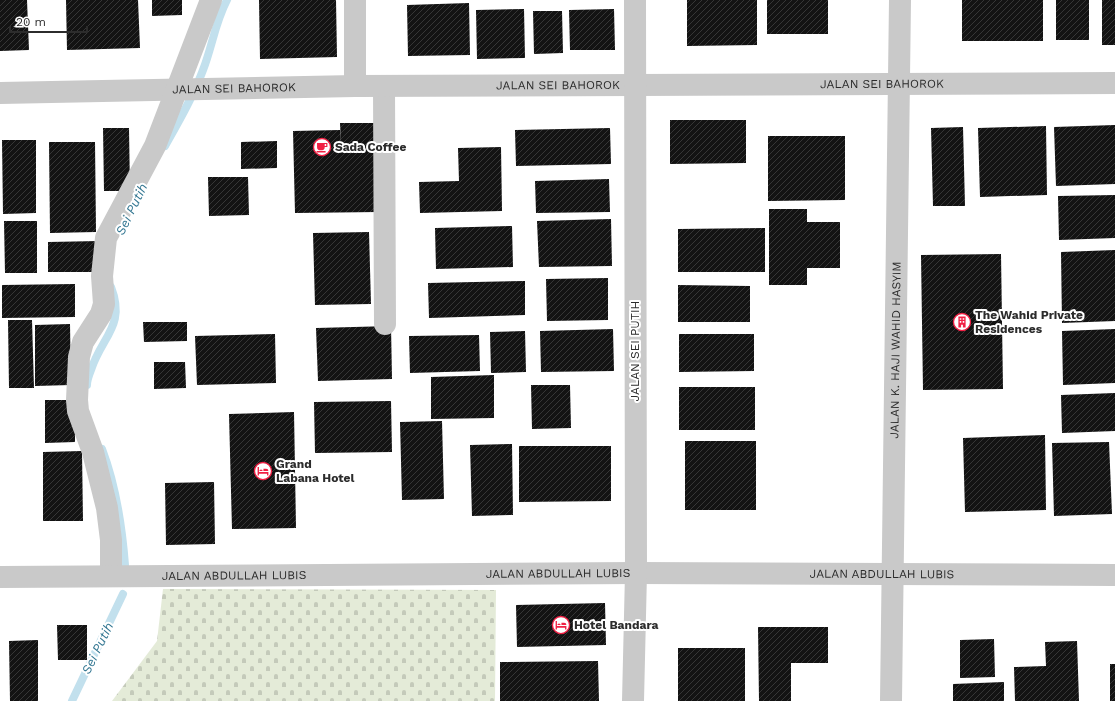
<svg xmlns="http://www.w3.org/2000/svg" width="1115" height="701" font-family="'Work Sans',sans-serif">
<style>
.cemetery{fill:url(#cemetery-stones)}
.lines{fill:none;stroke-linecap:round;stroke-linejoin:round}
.stream{stroke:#c2e0ed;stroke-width:8}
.building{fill:url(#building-hatch)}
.minor{stroke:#c9c9c9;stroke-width:22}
.labels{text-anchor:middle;stroke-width:4;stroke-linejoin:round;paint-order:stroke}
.street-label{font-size:12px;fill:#2c2c2c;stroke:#fff}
.poi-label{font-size:12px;font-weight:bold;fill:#2c2c2c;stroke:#fff;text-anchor:start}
.water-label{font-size:13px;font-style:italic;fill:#357893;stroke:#fff}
</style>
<defs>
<pattern id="cemetery-stones" width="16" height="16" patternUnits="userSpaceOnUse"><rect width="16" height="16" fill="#e4ebd8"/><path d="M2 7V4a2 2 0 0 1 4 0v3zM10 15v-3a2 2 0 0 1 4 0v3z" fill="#c4caba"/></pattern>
<pattern id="building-hatch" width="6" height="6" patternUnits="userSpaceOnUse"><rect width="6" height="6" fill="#131313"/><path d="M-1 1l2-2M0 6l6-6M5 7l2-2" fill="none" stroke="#363636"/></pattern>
</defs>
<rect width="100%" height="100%" fill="#fff"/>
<path class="cemetery" d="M163,589L496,590L495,701H112L157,641Z"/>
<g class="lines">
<g class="stream">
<path d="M165,146C179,121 193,97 203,70C212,47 215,23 227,0"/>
<path d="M87,385C87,380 89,375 91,370C102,336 126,326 111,287"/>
<path d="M102,449C116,486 122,525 125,565"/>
<path d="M72,701L123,594"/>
</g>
</g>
<g class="building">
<path d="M0,0H27L29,50L0,51Z"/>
<path d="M66,0H138L140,48L67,50Z"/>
<path d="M152,0H182V15L152,16Z"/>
<path d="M259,0H336L337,57L260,59Z"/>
<path d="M687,0H757V45L687,46Z"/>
<rect x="767" y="0" width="61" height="34"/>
<rect x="962" y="0" width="81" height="41"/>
<rect x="1056" y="0" width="33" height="40"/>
<rect x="1102" y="0" width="13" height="45"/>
<path d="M469,3L470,55L408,56L407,5Z"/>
<path d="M524,9L525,58L477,59L476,10Z"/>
<path d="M614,9L615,50H570L569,10Z"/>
<path d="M533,11H562L563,53L534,54Z"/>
<path d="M670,120H746V163L670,164Z"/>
<path d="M340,123H374L379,212L295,213L293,131L340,130L341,145Z"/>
<path d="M1115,125V184L1056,186L1054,127Z"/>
<path d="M1046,126L1047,195L980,197L978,128Z"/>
<path d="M963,127L965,206H933L931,128Z"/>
<path d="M103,128H129L130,191H104Z"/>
<path d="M610,128L611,164L516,166L515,130Z"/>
<path d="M768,136H845V200L768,201Z"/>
<path d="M2,140H36V213L3,214Z"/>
<path d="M277,141V168L241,169V142Z"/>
<path d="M49,142H95L96,232L50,233Z"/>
<path d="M501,147L502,211L420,213L419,182L459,181L458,148Z"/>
<path d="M208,177H248L249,215L209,216Z"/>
<path d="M609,179L610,212L536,213L535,181Z"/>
<path d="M1115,195V238L1059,240L1058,196Z"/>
<path d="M769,209H807V222H840V268H807V285H769Z"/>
<path d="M611,219L612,266L539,267L537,221Z"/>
<path d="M4,221H37V273H5Z"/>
<path d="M512,226L513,267L436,269L435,228Z"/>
<path d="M765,228V272H678V229Z"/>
<path d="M369,232L371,304L315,305L313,233Z"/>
<path d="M99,241V272H48V242Z"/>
<path d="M1115,250V321L1062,323L1061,252Z"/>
<path d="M1001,254L1003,389L923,390L921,255Z"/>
<path d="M608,278V320L547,321L546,279Z"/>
<path d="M525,281V315L429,318L428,283Z"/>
<path d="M75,284V317L2,318V285Z"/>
<path d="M678,285L750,286V322H678Z"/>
<path d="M8,320H32L34,388H9Z"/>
<path d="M143,322H187V341L144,342Z"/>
<path d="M70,324L71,385L35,386V325Z"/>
<path d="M391,326L392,379L318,381L316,328Z"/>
<path d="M613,329L614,371L541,372L540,331Z"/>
<path d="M1115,329V383L1063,385L1062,331Z"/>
<path d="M525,331L526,372L491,373L490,332Z"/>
<path d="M275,334L276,383L197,385L195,336Z"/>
<path d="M679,334H754V371L679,372Z"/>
<path d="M479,335L480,371L410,373L409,336Z"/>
<path d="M154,362H185L186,388L154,389Z"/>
<path d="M494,375V418L431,419V377Z"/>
<path d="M531,385H570L571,428L532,429Z"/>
<rect x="679" y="387" width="76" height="43"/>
<path d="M1115,393V431L1062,433L1061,395Z"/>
<path d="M45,400H75V442L45,443Z"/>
<path d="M391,401L392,452L315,453L314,402Z"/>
<path d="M294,412L296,528L232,529L229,414Z"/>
<path d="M442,421L444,499L402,500L400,422Z"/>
<path d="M1045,435L1046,510L965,512L963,438Z"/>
<rect x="685" y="441" width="71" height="69"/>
<path d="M1109,442L1112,514L1054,516L1052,443Z"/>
<path d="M512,444L513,515L472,516L470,445Z"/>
<path d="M519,446H611V501L519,502Z"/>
<path d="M82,451L83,521H43V452Z"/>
<path d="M214,482L215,544L166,545L165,483Z"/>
<path d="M605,603L606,645L517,647L516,605Z"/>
<path d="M57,625H87V660H58Z"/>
<path d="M758,627H828V663H791V701H759Z"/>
<path d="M994,639L995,677L960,678V640Z"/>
<path d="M38,640V701H10L9,641Z"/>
<path d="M1077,641L1079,701H1015L1014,667L1046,666L1045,642Z"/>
<rect x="678" y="648" width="67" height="53"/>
<path d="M598,661L599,701H500V662Z"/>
<rect x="1110" y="664" width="5" height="37"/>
<path d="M1004,682V701H953V684Z"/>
</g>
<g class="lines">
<g class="minor">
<path d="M355,86V0"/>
<path d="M384,87L385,324"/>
<path id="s1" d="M0,93L355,86L1115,83"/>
<path d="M111,576V540L107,508L93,452L78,411L77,400L79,357L83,342L101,314L104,304L102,276L106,238L155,146L211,0"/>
<path id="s2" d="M0,577L636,573L1115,575"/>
<path d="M633,701L636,573L635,0"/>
<path id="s3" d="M891,701L900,0"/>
</g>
</g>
<defs>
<g id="cafe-ring" transform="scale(0.9)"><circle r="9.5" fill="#fff" stroke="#f12044" stroke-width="1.5"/><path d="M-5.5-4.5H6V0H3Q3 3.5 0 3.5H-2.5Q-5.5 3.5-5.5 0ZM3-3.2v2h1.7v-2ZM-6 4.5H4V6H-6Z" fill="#f12044"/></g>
<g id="building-ring" transform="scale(0.9)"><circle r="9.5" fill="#fff" stroke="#f12044" stroke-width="1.5"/><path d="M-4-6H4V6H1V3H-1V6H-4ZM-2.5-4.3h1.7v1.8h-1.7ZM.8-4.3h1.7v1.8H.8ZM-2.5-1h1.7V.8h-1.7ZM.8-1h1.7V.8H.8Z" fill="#f12044"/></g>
<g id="hotel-ring" transform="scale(0.9)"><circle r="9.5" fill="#fff" stroke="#f12044" stroke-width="1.5"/><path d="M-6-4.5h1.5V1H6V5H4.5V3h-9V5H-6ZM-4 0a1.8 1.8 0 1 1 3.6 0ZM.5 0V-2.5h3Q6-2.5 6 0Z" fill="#f12044"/></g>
</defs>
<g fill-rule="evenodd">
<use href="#cafe-ring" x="322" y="147"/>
<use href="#building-ring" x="962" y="322"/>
<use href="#hotel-ring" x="263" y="471"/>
<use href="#hotel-ring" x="561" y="625"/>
</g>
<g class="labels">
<g class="street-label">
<text dy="4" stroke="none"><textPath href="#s1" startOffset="882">JALAN SEI BAHOROK</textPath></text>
<text dy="4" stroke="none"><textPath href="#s1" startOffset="558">JALAN SEI BAHOROK</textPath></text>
<text dy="4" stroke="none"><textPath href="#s1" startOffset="234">JALAN SEI BAHOROK</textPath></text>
<text transform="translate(635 351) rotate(-90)" y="4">JALAN SEI PUTIH</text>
<text dy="4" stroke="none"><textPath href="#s3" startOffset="351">JALAN K. HAJI WAHID HASYIM</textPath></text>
<text dy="4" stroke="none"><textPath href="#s2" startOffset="558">JALAN ABDULLAH LUBIS</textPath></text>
<text dy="4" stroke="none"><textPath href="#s2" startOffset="882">JALAN ABDULLAH LUBIS</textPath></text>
<text dy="4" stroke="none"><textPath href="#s2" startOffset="234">JALAN ABDULLAH LUBIS</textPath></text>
</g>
<g class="poi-label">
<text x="335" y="151">Sada Coffee</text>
<text x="975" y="319">The Wahid Private<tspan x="975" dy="14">Residences</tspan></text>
<text x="276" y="468">Grand<tspan x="276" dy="14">Labana Hotel</tspan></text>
<text x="574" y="629">Hotel Bandara</text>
</g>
<g class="water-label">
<text transform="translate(131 209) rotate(-64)" y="5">Sei Putih</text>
<text transform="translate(97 648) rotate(-64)" y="5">Sei Putih</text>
</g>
</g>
<path d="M10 26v6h77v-6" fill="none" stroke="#2c2c2c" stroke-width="2"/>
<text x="16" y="26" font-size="12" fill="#2c2c2c" stroke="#ffffff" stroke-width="3" paint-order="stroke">20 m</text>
</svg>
